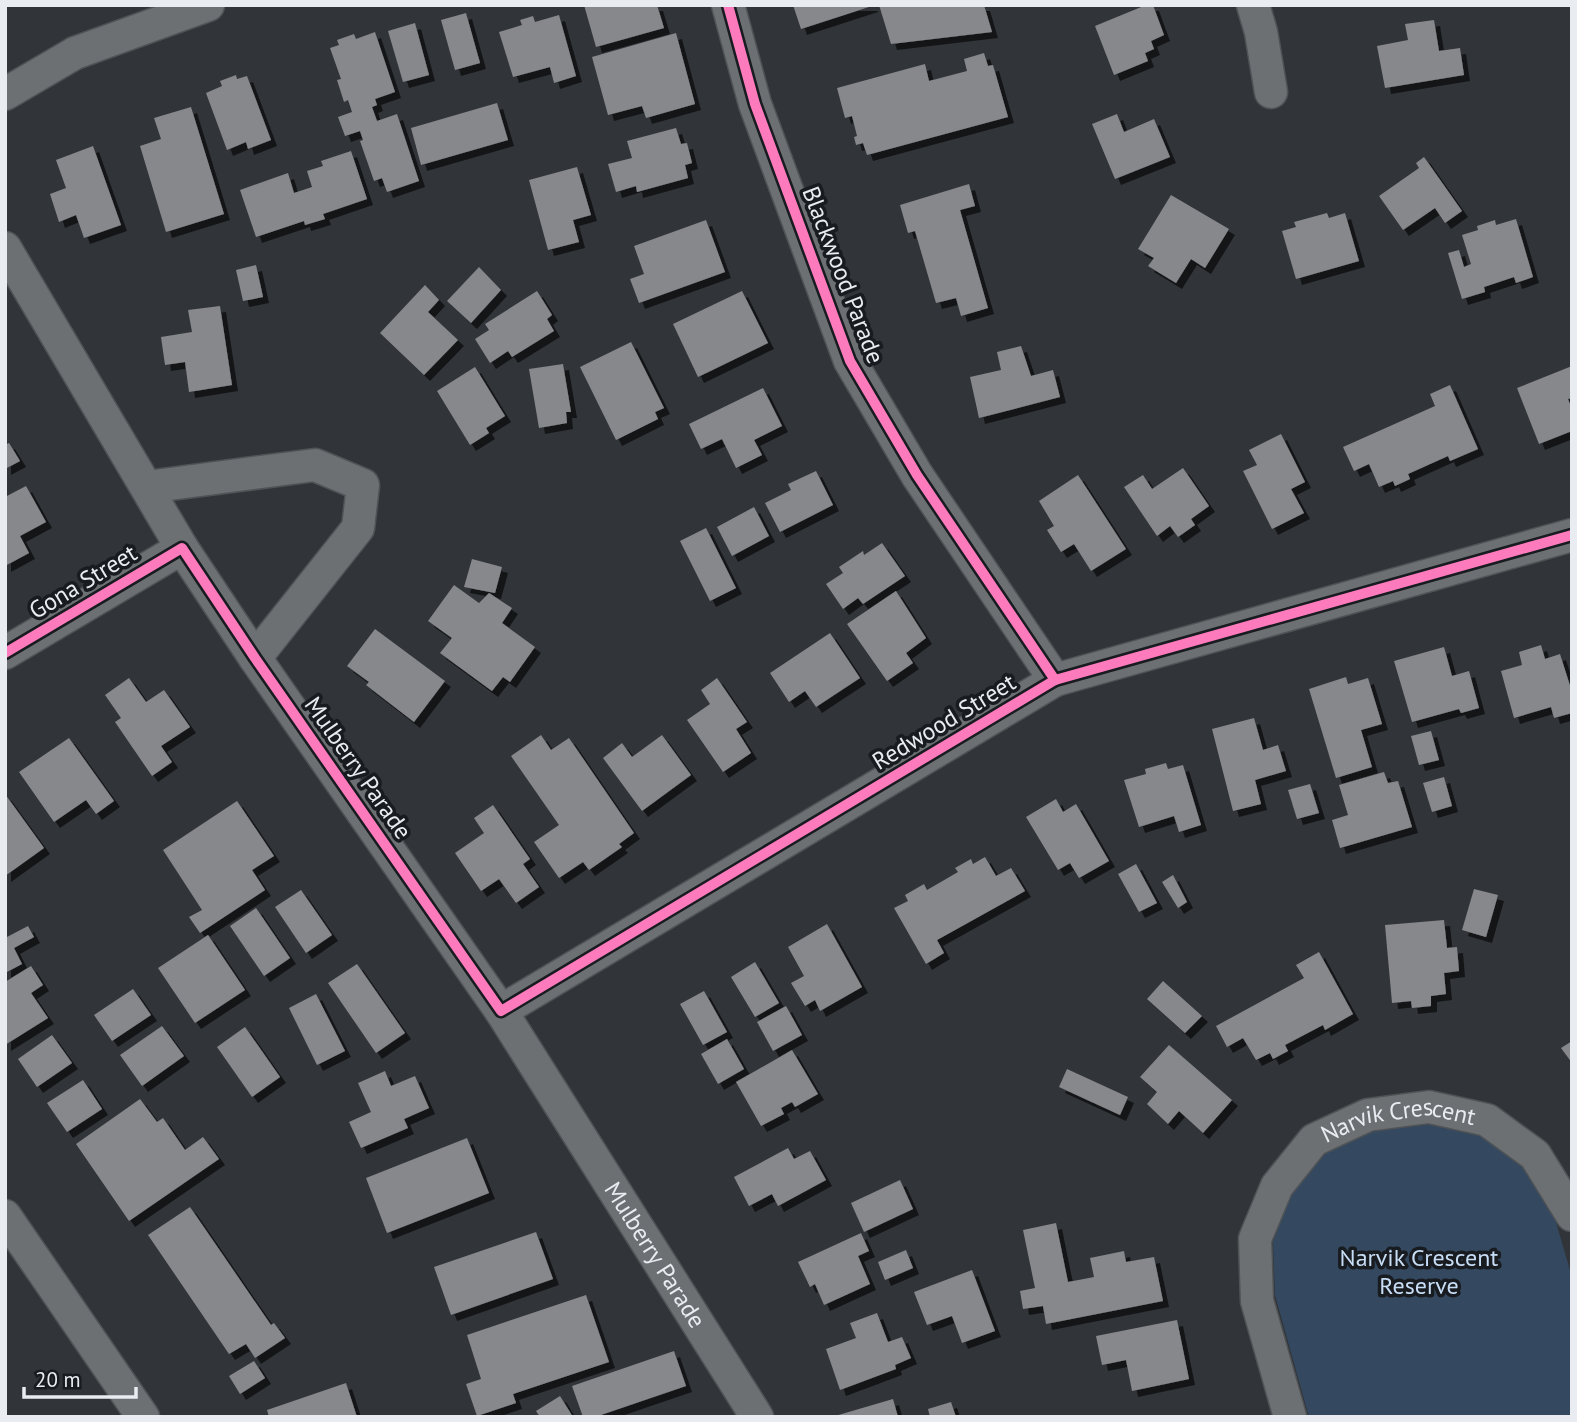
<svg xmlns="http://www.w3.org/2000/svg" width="1577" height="1422" font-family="'PT Sans',sans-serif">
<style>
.green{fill:#344960}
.building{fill:#86888c;filter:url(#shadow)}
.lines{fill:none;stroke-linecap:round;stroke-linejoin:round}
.minor-casing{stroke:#4f5356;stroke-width:35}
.minor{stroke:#6d7073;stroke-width:32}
.cycleway-casing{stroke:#181b1f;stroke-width:15}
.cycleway{stroke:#fd7abc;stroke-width:10}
.labels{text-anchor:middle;stroke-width:7;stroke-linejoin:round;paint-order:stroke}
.street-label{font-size:24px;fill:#e9edf2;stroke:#181b1f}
.park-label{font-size:24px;fill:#c7ddf6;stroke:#181b1f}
</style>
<defs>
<filter id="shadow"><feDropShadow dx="6" dy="6" stdDeviation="0" flood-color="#0009"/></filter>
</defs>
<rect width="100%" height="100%" fill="#313438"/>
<path class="green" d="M1433,1124L1482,1136L1525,1169L1555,1219L1572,1277V1417H1309L1275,1295L1273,1242L1291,1194L1326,1153L1373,1131Z"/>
<g class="building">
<path d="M584,5H657L664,28L596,47Z"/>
<path d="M793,5H872V6L801,29Z"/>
<path d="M879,5H984L992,32L891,44Z"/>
<path d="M1146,5H1153L1164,35L1151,41L1154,49L1145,53L1148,61L1114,75L1095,26Z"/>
<path d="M466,13L480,63L455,70L441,20Z"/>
<path d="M559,15L576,76L554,83L550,67L513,77L499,32L522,25L520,20L533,16L535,22Z"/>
<path d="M1434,20L1439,51L1460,48L1464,75L1385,88L1377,46L1408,40L1405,24Z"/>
<path d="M415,23L429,75L403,82L388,31Z"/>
<path d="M375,32L395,92L375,99L377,105L372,107L377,121L397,114L419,181L387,192L382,178L374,181L360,141L363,140L360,131L345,136L338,117L352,112L348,100L344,102L337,80L341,79L330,48L339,45L337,40L354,34L356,39Z"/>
<path d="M676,33L695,104L646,118L642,106L608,115L592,57Z"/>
<path d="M984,53L988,66L993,65L1008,117L867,155L863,143L856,145L854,137L857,136L852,116L845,118L837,88L925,64L929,81L967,71L964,59Z"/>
<path d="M236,75L237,79L247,76L271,140L248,149L246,142L227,150L206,93L222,86L220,81Z"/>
<path d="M497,103L508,140L421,165L411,128Z"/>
<path d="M191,107L224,214L166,232L140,146L161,139L154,118Z"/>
<path d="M1117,114L1124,132L1154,119L1170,157L1115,179L1092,124Z"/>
<path d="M676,128L681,144L687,143L692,163L685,165L688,178L637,192L636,186L616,192L608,164L632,158L627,141Z"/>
<path d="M93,146L121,225L84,238L76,215L59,222L50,194L66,188L56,160Z"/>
<path d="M351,151L367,199L323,214L325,219L305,225L304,221L256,237L240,190L288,173L294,193L312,187L307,171L323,166L321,161Z"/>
<path d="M1424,157L1462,211L1445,223L1435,208L1403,230L1379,196L1419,168L1416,163Z"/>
<path d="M577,167L591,215L573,220L579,242L548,250L529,180Z"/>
<path d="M969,184L975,206L960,210L988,308L961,316L956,298L936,303L915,231L908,233L900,205Z"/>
<path d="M1171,195L1229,229L1205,268L1191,259L1176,283L1148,266L1154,258L1138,249Z"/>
<path d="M1327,213L1329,218L1345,213L1359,261L1296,279L1282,231L1296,227L1294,222Z"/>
<path d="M1516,219L1533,277L1516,283L1514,277L1484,287L1485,292L1462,299L1448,253L1459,250L1464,267L1471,264L1462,235L1478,230L1477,226L1495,220L1496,225Z"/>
<path d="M706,220L725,272L639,303L630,279L644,274L634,246Z"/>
<path d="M256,265L263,297L243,301L236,270Z"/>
<path d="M479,267L501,290L471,323L447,301Z"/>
<path d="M425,285L439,300L428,312L458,340L424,375L380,333Z"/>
<path d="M537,291L552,315L547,319L554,331L512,357L508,351L490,363L475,339L489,330L485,324Z"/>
<path d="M742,291L768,343L698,377L673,324Z"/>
<path d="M220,306L232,385L189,392L185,362L165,365L161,337L192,332L188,310Z"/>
<path d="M631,342L664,408L655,412L658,419L616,440L580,367Z"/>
<path d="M1021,346L1031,376L1053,370L1060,397L979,418L970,377L1001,370L997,352Z"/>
<path d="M563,364L571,412H566L567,423L539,428L529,369Z"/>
<path d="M1572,366V398L1568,399L1572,409V431L1539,444L1517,388Z"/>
<path d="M475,367L505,416L486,428L489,433L470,445L437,391Z"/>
<path d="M1450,385L1478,449L1450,461L1448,456L1408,474L1410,479L1395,486L1393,481L1379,487L1369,464L1354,471L1343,447L1435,406L1430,394Z"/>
<path d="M763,388L782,426L754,440L762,455L736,468L722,439L701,449L689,424Z"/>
<path d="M1281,434L1305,482L1291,489L1304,513L1272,529L1243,471L1257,465L1249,450Z"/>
<path d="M9,443L20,461L5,469V445Z"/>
<path d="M1183,468L1209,506L1191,519L1195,525L1178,537L1170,526L1157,536L1124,487L1143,475L1152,489Z"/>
<path d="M816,471L833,505L780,532L765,503L791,490L788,484Z"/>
<path d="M1078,475L1126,549L1091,571L1074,544L1061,552L1047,530L1054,526L1039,501Z"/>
<path d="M26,486L46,522L20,536L29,553L5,566V497Z"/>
<path d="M754,507L769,536L732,556L717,527Z"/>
<path d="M706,528L736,588L710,601L680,541Z"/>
<path d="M882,543L905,576L863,604L858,598L843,609L826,584L843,573L839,567L863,551L864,555Z"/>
<path d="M472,559L502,567L495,593L464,587Z"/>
<path d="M454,585L479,603L489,593L512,608L502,623L535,647L510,682L503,677L492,691L440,653L452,638L428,621Z"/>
<path d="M896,591L926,638L906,653L913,663L887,681L847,624Z"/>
<path d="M375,629L445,681L414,722L366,685L369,682L347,666Z"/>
<path d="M830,633L860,678L816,707L805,691L789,702L770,673Z"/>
<path d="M1541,645L1545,659L1560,654L1572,692V713L1554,718L1551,707L1514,718L1501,671L1522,665L1519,652Z"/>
<path d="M1444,647L1452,676L1469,671L1479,708L1461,713L1459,709L1412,722L1394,661Z"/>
<path d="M1346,677L1348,684L1368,678L1382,724L1361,730L1372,767L1336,778L1309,689Z"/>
<path d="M129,678L146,702L164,690L190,727L161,746L172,762L152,776L115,722L121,718L105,695Z"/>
<path d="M717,678L747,722L736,729L751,753L723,772L687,720L710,704L701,690Z"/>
<path d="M1254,718L1263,750L1278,745L1286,771L1255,780L1261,804L1233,811L1212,729Z"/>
<path d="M1431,731L1439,760L1419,765L1411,736Z"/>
<path d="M541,735L551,750L569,738L634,833L619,844L622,847L589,870L583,862L559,878L534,842L559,825L511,756Z"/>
<path d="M662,735L691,775L642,811L603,758L622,743L632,757Z"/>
<path d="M69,738L114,801L96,814L86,800L54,822L19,772Z"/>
<path d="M1166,763L1168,769L1183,765L1201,825L1179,832L1174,816L1139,827L1124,780L1146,774L1145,769Z"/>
<path d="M1384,772L1388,783L1398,781L1412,827L1340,848L1332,820L1348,815L1339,785Z"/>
<path d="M1444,777L1452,806L1432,812L1423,783Z"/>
<path d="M1310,784L1319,813L1297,819L1288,790Z"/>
<path d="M5,794L44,848L5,876Z"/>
<path d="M1056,799L1063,812L1076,804L1109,861L1079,878L1070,863L1058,870L1026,817Z"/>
<path d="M237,801L274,856L252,870L265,890L200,933L189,917L202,910L163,850Z"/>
<path d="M493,805L530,859L523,864L539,887L516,903L499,879L481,891L455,853L484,833L474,818Z"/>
<path d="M985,857L996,876L1011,868L1025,891L937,940L944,953L926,964L894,908L908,901L905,895L924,884L927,890L958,872L955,868L971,859L973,864Z"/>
<path d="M1136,864L1157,903L1139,912L1118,874Z"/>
<path d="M1173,875L1187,902L1178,908L1162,882Z"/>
<path d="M1474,889L1498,895L1486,937L1462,930Z"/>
<path d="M301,890L332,935L306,953L275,907Z"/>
<path d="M256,908L290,958L264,976L230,926Z"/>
<path d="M1444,920L1447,948L1457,947L1459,971L1444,973L1446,994L1431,996V1006L1412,1008L1411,1001L1392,1003L1385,925Z"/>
<path d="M827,924L862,987L820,1011L815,1000L805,1006L791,983L804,976L788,947Z"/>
<path d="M28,926L34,937L14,948L22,964L5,973V938Z"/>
<path d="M208,935L245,990L195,1023L158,968Z"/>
<path d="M1319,952L1353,1014L1325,1030L1323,1025L1285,1045L1288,1051L1273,1059L1270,1053L1256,1060L1243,1038L1227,1047L1216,1026L1304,978L1296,965Z"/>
<path d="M755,962L779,1003L755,1017L731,977Z"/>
<path d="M357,964L405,1033L376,1053L328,983Z"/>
<path d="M31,966L43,985L31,993L48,1018L5,1045V982Z"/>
<path d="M1163,981L1202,1016L1185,1033L1147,999Z"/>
<path d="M133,989L151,1015L112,1041L94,1015Z"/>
<path d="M704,991L727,1032L703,1045L680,1004Z"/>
<path d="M316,994L345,1051L317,1065L289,1008Z"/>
<path d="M786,1006L802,1035L773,1051L757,1022Z"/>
<path d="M162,1026L184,1056L142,1086L120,1055Z"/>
<path d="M245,1027L280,1077L252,1097L217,1047Z"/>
<path d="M52,1035L72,1063L37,1087L18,1059Z"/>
<path d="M727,1039L744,1069L718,1084L701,1054Z"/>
<path d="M1572,1041V1063L1561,1048Z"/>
<path d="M1169,1045L1232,1100L1203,1133L1179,1111L1168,1124L1147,1104L1157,1092L1140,1077Z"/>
<path d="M792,1050L818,1094L795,1107L792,1102L781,1108L784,1114L761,1126L736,1082Z"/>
<path d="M1067,1069L1128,1097L1120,1115L1059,1087Z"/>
<path d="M385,1071L391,1086L415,1076L429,1108L404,1119L408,1128L361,1148L349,1122L371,1112L358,1083Z"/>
<path d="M83,1080L102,1109L67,1132L47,1103Z"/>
<path d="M140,1099L157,1122L163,1118L185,1150L203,1137L219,1159L129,1221L76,1144Z"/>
<path d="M467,1138L489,1193L387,1233L366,1178Z"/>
<path d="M788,1148L794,1159L810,1151L826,1180L778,1206L772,1194L749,1206L734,1177Z"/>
<path d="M900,1180L913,1209L864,1232L851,1203Z"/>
<path d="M190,1207L271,1325L274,1323L285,1338L255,1358L246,1344L229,1354L148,1235Z"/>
<path d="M1056,1223L1068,1282L1094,1277L1090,1258L1124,1251L1126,1262L1154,1257L1163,1301L1046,1324L1043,1306L1023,1309L1020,1291L1035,1288L1023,1230Z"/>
<path d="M536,1232L553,1279L451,1315L434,1267Z"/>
<path d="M861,1233L869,1251L858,1256L870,1284L824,1305L815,1284L810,1287L798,1262Z"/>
<path d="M906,1250L913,1268L885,1280L878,1262Z"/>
<path d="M972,1270L995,1331L962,1343L952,1316L927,1325L914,1292Z"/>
<path d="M586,1295L609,1362L513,1394L516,1403L477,1416L466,1384L481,1379L467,1335Z"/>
<path d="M877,1313L888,1342L902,1337L911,1358L895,1365L896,1369L840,1390L826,1349L856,1338L850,1323Z"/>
<path d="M1177,1320L1189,1379L1132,1391L1126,1360L1102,1365L1096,1336Z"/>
<path d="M674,1351L686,1386L595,1417H583L572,1386Z"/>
<path d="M254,1361L265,1378L240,1394L229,1376Z"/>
<path d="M346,1383L357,1417H269L267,1410Z"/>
<path d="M560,1396L573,1417H540L536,1411Z"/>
<path d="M893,1399L898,1417H836L835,1416Z"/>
<path d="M951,1402L956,1417H930L928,1409Z"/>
</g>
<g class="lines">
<g class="minor-casing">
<g id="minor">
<path d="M728,5L755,104L850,361L917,475L1055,680"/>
<path d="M1253,5L1261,32L1271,92"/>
<path d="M5,94L75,53L208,5"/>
<path id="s1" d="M5,248L182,548L255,658L501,1011L757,1417"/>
<path d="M147,487L315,465L363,485L358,528L255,658"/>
<path d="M5,653L182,548"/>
<path d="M501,1011L1055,680L1572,535"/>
<path d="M5,1216L143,1417"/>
<path id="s2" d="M1290,1417L1257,1301L1255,1239L1277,1186L1314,1140L1368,1115L1429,1107L1487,1120L1535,1155L1572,1215"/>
</g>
</g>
<use href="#minor" class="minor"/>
<g class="cycleway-casing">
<g id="cycleway">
<path d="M728,5L755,104L850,361L917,475L1055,680"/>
<path d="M5,653L182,548L255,658L501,1011L1055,680L1572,535"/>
</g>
</g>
<use href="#cycleway" class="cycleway"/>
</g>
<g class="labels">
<g class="street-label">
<text transform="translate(843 275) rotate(69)" y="8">Blackwood Parade</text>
<text transform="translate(83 582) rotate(-31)" y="8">Gona Street</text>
<text transform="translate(944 722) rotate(-31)" y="8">Redwood Street</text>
<text transform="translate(358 768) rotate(55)" y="8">Mulberry Parade</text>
<text dy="8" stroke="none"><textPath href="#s2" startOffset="388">Narvik Crescent</textPath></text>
<text dy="8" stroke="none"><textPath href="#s1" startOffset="1199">Mulberry Parade</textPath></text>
</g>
<g class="park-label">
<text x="1419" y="1266">Narvik Crescent<tspan x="1419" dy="28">Reserve</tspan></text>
</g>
</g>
<rect width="1577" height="1422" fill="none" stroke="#e9edf2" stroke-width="14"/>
<path d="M24 1387v10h112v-10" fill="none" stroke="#e9edf2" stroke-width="3.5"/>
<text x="35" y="1387" font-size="21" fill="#e9edf2" stroke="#181b1f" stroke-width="5" paint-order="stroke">20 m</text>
</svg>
